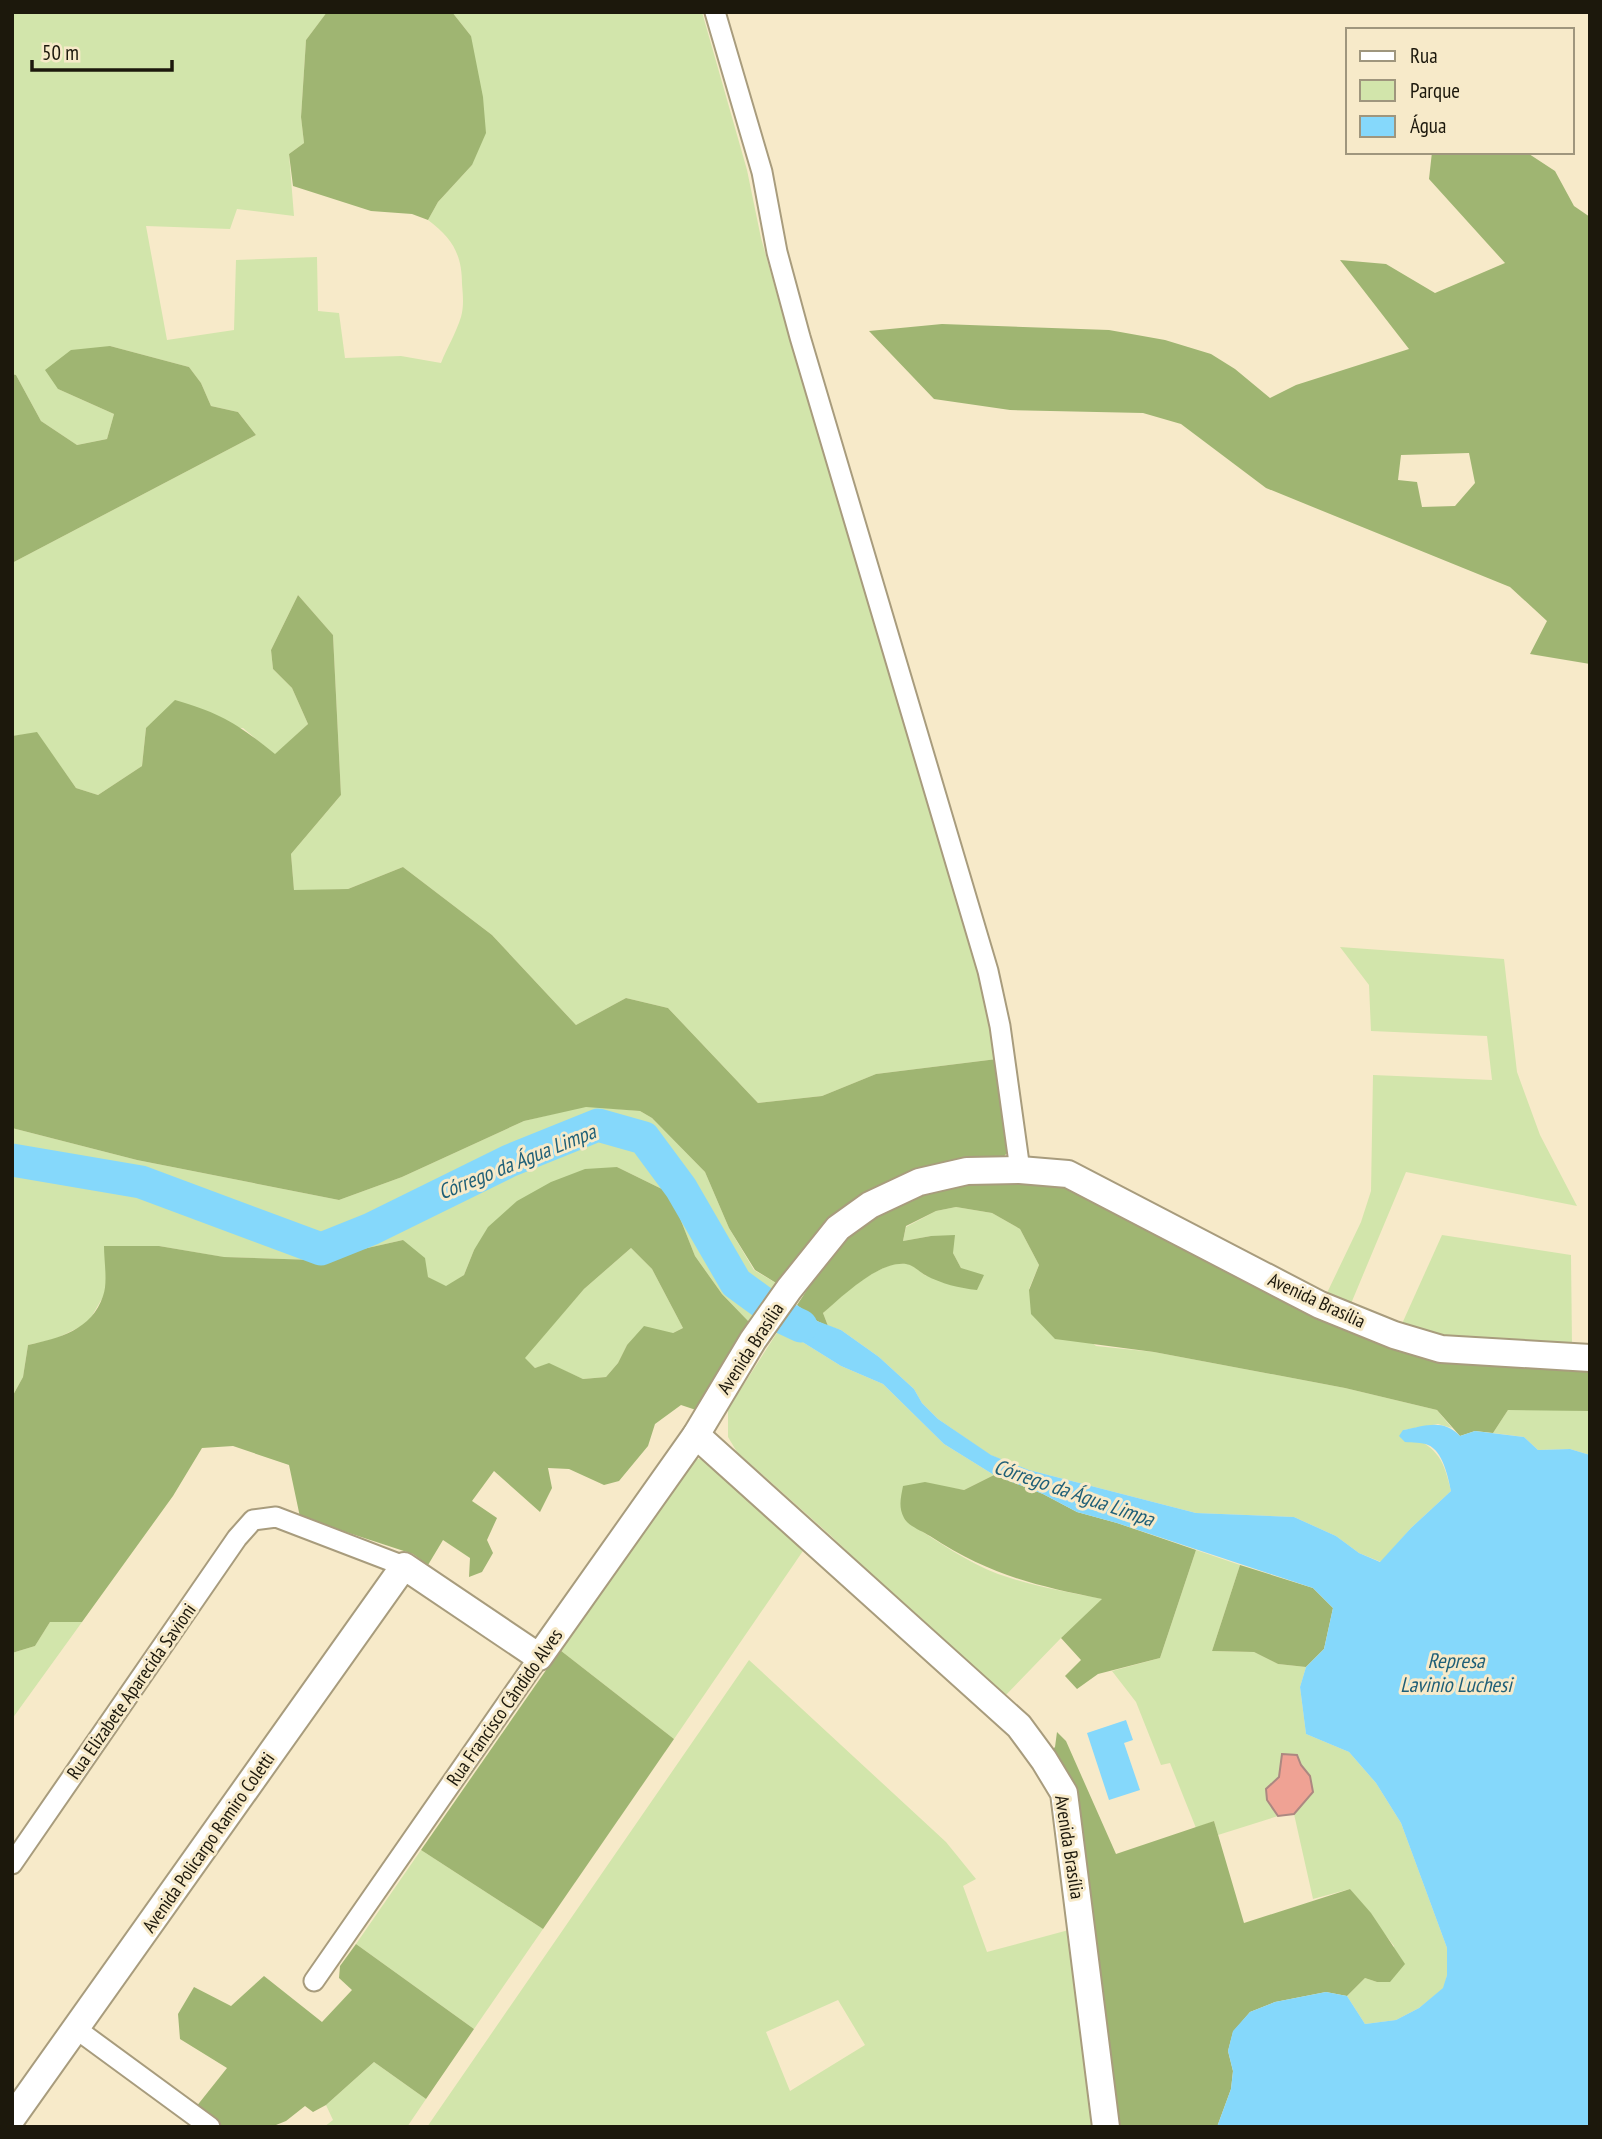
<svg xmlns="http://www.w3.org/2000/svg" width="1602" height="2139" font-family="'PT Sans Narrow',sans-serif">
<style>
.green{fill:#d2e5ab;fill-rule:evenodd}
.forest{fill:#9fb572;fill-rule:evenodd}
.water{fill:#85d8fb}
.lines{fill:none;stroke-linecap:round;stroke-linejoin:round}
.river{stroke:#85d8fb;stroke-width:33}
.building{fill:#efa294;stroke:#ac8881;stroke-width:2}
.street-casing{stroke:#a89c7d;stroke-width:23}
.secondary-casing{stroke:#a89c7d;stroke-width:30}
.street{stroke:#fff;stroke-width:19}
.secondary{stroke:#fff;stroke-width:26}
.labels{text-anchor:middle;stroke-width:6;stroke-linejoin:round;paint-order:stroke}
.street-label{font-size:19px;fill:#1c180c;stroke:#f7eac9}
.water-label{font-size:21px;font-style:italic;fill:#1f5f77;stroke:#f7eac9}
</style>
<rect width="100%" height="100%" fill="#f7eac9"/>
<g class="green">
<path d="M12,12H327L306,40L301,117L304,143L289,154L294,216L237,209L230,229L146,226L167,340L234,330L236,260L317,257L318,311L339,313L345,358L401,356L441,363C447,348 456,333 461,317C464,306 463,296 462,284C462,254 452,238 428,220L438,202L472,165L471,36L452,12H702L747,170L761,238L790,341L981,976L997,1059L876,1074L822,1096L758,1103L668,1008L626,998L576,1025L492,935L403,867L348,889L294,891L291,854L341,795L333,635L298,595L271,650L273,669L292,688L308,724L275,755L243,728H146L142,766L98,795L76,788L37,733L12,736V563L256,435L238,412L211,406L201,383L189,367L110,346L58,389L114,414L107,439L77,445L41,421L16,375L12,374Z"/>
<path d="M1340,947L1504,959L1517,1072L1540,1135L1577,1206L1406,1172L1350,1306L1326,1295L1361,1222L1371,1191L1373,1075L1492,1080L1487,1036L1371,1031L1369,985Z"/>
<path d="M586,1106L640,1111L652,1118L705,1172L729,1228L754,1270L781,1286L750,1323L722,1294L695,1256L670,1193L617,1167L474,1250L464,1275L446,1287L428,1277L403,1240L314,1260L223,1257L159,1246L104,1295L88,1323L55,1339L28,1345L23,1377L12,1397V1128L137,1160L339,1200L402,1177L524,1121Z"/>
<path d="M956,1207L992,1213L1020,1229L1039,1265L1029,1289L1096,1346L1154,1352L1345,1388L1437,1410L1452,1428L1438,1424L1403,1430C1436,1450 1442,1452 1451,1491L1411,1528L1381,1562L1359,1553L1336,1536L1294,1517L1196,1513L1029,1470L990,1455L938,1419L922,1403L914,1389L879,1357L841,1330L828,1326L823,1313C842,1296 880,1259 908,1264C913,1265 921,1272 926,1276L961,1268L953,1253L931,1236L903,1241L906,1227L936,1211Z"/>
<path d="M1442,1235L1571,1255L1572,1346L1446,1340L1401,1326Z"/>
<path d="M631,1248L652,1269L683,1328L673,1333L627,1345L618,1363L606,1377L583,1379L549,1364L535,1368L524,1358L584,1289Z"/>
<path d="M780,1328L841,1366L883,1384L944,1444L994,1475L964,1490L952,1488L905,1520C935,1540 965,1561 998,1574C1032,1586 1067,1592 1103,1599L1061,1638L1003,1698L830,1535L737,1452L728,1437V1409Z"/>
<path d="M1555,1409L1590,1411V1455L1570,1449L1538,1450L1524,1437L1493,1433L1508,1410Z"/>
<path d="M704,1458L805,1548L674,1739L560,1650L692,1460Z"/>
<path d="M1196,1550L1240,1565L1212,1651L1254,1652L1278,1664L1306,1667L1300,1687L1306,1734L1349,1752L1376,1783L1401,1823L1447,1948V1975L1444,1988L1419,2008L1396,2020L1365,2024L1347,1996L1365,1978L1377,1982L1394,1946L1350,1889L1313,1899L1294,1814L1313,1792C1309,1773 1302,1771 1297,1755L1282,1754L1279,1777L1266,1789L1267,1800L1278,1816L1218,1835L1214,1821L1196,1828L1170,1763L1161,1765L1136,1702L1112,1671L1160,1658Z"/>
<path d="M50,1622H82L12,1719V1653L35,1646Z"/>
<path d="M749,1660L946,1842L976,1879L963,1886L987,1952L1076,1928L1101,2127H427ZM838,2000L865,2045L790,2091L766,2032Z"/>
<path d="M421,1850L543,1929L474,2029L356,1944Z"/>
<path d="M374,2062L426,2099L407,2127H324L333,2120L326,2105Z"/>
</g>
<g class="forest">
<path d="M327,12H452L471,36L483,97L486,133L472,165L438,202L428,220L412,214L371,211L293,186L289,154L304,143L301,117L306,40Z"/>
<path d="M1432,152H1526L1555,171L1574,206L1590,217V664L1530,654L1547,621L1510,587L1266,488L1181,424L1143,413L1010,410L934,399L869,331L942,324L1109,330L1165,340L1211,354L1235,369L1270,398L1296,385L1409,349L1340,260L1386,264L1435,293L1505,263L1429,179ZM1469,453L1475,483L1455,506L1422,507L1417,482L1398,480L1401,455Z"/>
<path d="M110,346L189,367L201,383L211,406L238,412L256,435L12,563V374L16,375L41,421L77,445L107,439L114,414L58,389L45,370L71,350Z"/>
<path d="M298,595L333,635L341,795L291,854L294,890L348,889L403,867L492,935L576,1025L626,998L668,1008L758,1103L822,1096L876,1074L997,1059L1005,1097L1007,1153L1000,1161L914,1176L781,1286L755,1270L729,1228L705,1172L652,1118L640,1111L586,1107L524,1121L402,1177L339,1200L137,1160L12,1128V736L37,732L76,788L98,795L142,766L146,728L175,700C221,713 239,725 275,754L308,724L292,688L273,669L271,650Z"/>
<path d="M617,1167L670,1193L695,1256L722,1294L750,1323L699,1411L681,1405L655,1424L648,1446L619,1481L604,1485L569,1469L548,1468L552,1488L540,1512L494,1471L472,1501L497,1518L487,1540L493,1553L482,1572L469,1577L470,1558L443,1540L428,1565L413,1554L300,1517L289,1465L233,1446L202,1448L173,1496L82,1622H50L35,1646L12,1653V1397L23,1377L28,1345C59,1338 92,1330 103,1296C108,1283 104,1261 104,1246H159L224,1257L314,1260L403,1240L425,1258L428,1277L446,1286L464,1275L474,1250L488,1227L517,1201L551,1182L585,1169ZM631,1248L652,1269L683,1328L673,1333L644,1326L627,1345L618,1363L606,1377L583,1379L549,1363L535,1368L525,1358L584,1289Z"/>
<path d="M1008,1179L1064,1185L1315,1316L1590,1370V1411L1508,1410L1493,1433L1475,1431L1460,1436L1437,1410L1345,1388L1154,1352L1055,1339L1031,1314L1029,1290L1039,1265L1020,1229L992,1213L956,1207L936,1211L906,1226L903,1241L931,1236L955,1235L953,1253L961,1268L984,1275L977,1290C959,1288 942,1284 925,1275C920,1272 913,1265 906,1264C878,1261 843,1296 823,1313L828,1326L817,1321L797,1305C812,1283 825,1258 843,1238C879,1196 955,1184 1008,1179Z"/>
<path d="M994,1475L1043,1494L1077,1512L1117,1523L1196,1550L1160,1658L1098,1674L1077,1689L1065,1676L1081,1660L1061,1638L1102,1599C1033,1585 990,1575 930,1536C922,1531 908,1526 904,1518C898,1507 901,1497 903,1486L925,1482L964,1490Z"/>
<path d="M1240,1565L1313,1588L1333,1608L1324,1649L1306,1667L1278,1664L1254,1652L1212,1651Z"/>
<path d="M560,1650L674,1739L543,1929L421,1850Z"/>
<path d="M1057,1732L1066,1741L1116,1854L1214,1821L1244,1923L1350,1889L1371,1913L1405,1964L1390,1982H1377L1365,1978L1347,1996L1326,1992L1275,2002L1250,2012L1233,2032L1228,2051L1233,2071L1231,2089L1217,2127H1116L1050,1752L1055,1747Z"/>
<path d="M356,1944L474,2029L426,2099L374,2062L326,2105L313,2112L305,2106L286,2121L271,2127H222L196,2107L227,2068L180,2039L178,2014L194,1987L231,2006L264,1976L322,2022L352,1990L339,1978L340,1966Z"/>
</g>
<g class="water">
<path d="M797,1305L817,1321L841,1330L879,1357L914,1389L922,1403L938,1419L991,1455L1029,1470L1196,1513L1294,1517L1336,1536L1359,1553L1380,1562L1411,1528L1451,1491C1448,1477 1443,1451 1428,1445C1422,1442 1412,1443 1405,1442L1399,1436L1403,1430C1425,1426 1443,1418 1460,1436L1475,1431L1524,1437L1538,1450L1570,1449L1590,1455V2127H1217L1231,2089L1233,2071L1228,2051L1233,2031L1250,2012L1275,2002L1326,1992L1347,1996L1365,2024L1396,2020L1419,2008L1443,1988L1447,1975V1948L1401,1823L1376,1783L1349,1752L1306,1734L1300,1687L1306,1667L1324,1649L1333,1608L1313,1588L1117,1523L1077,1512L1043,1494L994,1475L944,1444L883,1384L841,1366L780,1328Z"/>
<path d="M1126,1720L1133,1740L1124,1743L1140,1790L1109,1800L1087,1733Z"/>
</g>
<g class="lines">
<path class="river" d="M12,1160L141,1182L321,1249L371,1229L509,1161L598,1125L644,1138L681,1188L736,1283L784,1318L801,1326"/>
</g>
<path class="building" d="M1282,1754L1297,1755L1301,1765L1310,1776L1313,1792L1294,1814L1278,1816L1267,1800L1266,1789L1279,1777Z"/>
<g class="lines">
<g class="street-casing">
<g id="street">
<path d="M715,12L762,172L777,252L800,337L988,971L1000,1026L1020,1170"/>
<path d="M12,1864L237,1538L253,1520L276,1517L404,1566"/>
<path d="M314,1981L539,1657"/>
<path d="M75,2028L210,2127"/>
</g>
</g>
<g class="secondary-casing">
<g id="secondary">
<path d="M696,1435L1019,1726L1044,1760L1064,1793L1106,2127"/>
<path d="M12,2118L404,1566L539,1657L696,1435L753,1340L789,1289L838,1228L870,1205L919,1182L967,1171L1020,1170L1068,1174L1320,1305L1394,1335L1441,1349L1590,1358"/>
</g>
</g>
<use href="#street" class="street"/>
<use href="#secondary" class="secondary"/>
</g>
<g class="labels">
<g class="street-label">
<text transform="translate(1317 1300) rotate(25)" y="7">Avenida Brasília</text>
<text transform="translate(750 1348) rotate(-57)" y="7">Avenida Brasília</text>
<text transform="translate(131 1691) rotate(-55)" y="7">Rua Elizabete Aparecida Savioni</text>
<text transform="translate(504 1707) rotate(-55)" y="7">Rua Francisco Cândido Alves</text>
<text transform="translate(208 1842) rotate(-55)" y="7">Avenida Policarpo Ramiro Coletti</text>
<text transform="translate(1070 1847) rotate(81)" y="7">Avenida Brasília</text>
</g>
<g class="water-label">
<text transform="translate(517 1162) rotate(-22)" y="7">Córrego da Água Limpa</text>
<text transform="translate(1074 1493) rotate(19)" y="7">Córrego da Água Limpa</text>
<text x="1456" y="1668">Represa<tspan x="1456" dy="24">Lavinio Luchesi</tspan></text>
</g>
</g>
<rect width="1602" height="2139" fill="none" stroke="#1c180c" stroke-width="28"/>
<rect x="1346" y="28" width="228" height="126" fill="#f7eac9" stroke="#9f967d" stroke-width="2"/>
<rect x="1360" y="51" width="35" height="10" fill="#ffffff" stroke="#9f967d" stroke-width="2"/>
<text x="1410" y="63" font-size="21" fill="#1c180c">Rua</text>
<rect x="1360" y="80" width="35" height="21" fill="#d2e5ab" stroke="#9f967d" stroke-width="2"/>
<text x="1410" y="98" font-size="21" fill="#1c180c">Parque</text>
<rect x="1360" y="116" width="35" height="21" fill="#85d8fb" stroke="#9f967d" stroke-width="2"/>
<text x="1410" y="133" font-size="21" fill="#1c180c">Água</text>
<path d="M32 60v10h140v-10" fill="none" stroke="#1c180c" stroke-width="3.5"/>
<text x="42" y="60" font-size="21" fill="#1c180c" stroke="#f7eac9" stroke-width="5" paint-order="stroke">50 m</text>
</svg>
